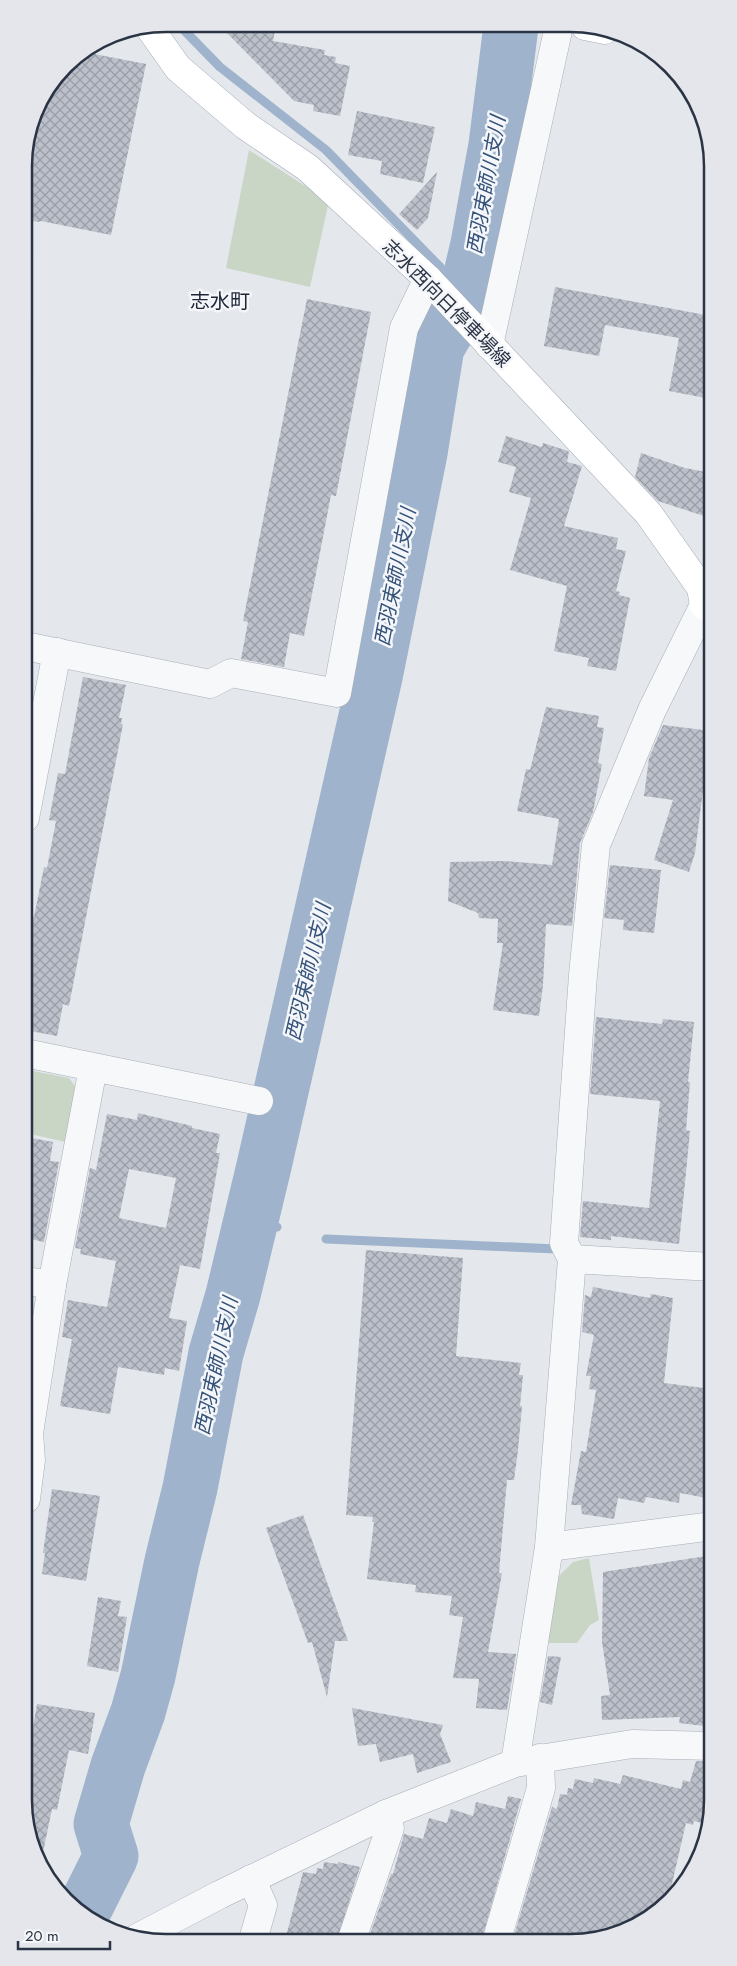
<svg xmlns="http://www.w3.org/2000/svg" width="737" height="1966" font-family="Jost,'Noto Sans JP',sans-serif">
<style>
.green{fill:#c9d6c5}
.lines{fill:none;stroke-linecap:round;stroke-linejoin:round}
.stream{stroke:#9fb4cc;stroke-width:9}
.river{stroke:#9fb4cc;stroke-width:55}
.building{fill:url(#building-cross-hatch);fill-rule:evenodd}
.minor-casing{stroke:#a9aeb7;stroke-width:29}
.major-casing{stroke:#a3abb8;stroke-width:29}
.minor{stroke:#f7f8fa;stroke-width:28}
.major{stroke:#fff;stroke-width:28}
.labels{text-anchor:middle;stroke-width:5;stroke-linejoin:round;paint-order:stroke}
.street-label{font-size:19px;fill:#2b3445;stroke:#f4f6f9}
.water-label{font-size:20px;font-style:italic;fill:#34527a;stroke:#f4f6f9}
.neighbourhood-label{font-size:20px;fill:#1d2536;stroke:#f4f6f9}
.rim{fill:none;stroke:#2b3445;stroke-width:2.5}
</style>
<defs>
<pattern id="building-cross-hatch" width="8" height="8" patternUnits="userSpaceOnUse" patternTransform="scale(1.25)"><rect width="8" height="8" fill="#bbc0ca"/><path d="M0 0l8 8M0 8l8-8" fill="none" stroke="#989da6"/></pattern>
</defs>
<rect width="100%" height="100%" fill="#e4e7ec"/>
<g class="green">
<path d="M249,150L329,201L310,287L226,268Z"/>
<path d="M33,1071L69,1078L80,1093L70,1143L26,1133L25,1107Z"/>
<path d="M589,1558L599,1620L590,1625L577,1643H547L558,1577L573,1562Z"/>
</g>
<g class="lines">
<g class="stream">
<path d="M178,24L220,67L326,150L440,267L463,298"/>
<path d="M251,1220L277,1227"/>
<path d="M326,1239L557,1249"/>
</g>
<path class="river" d="M84,1910L111,1856L101,1824L118,1766L138,1712L148,1676L172,1561L190,1488L216,1353L233,1295L264,1166L375,677L420,453L437,347L465,300L478,244L496,145L511,26"/>
</g>
<g class="building">
<path d="M218,24H276L273,41L325,50L324,55L336,57L335,63L350,66L340,116L313,111L314,105L294,101Z"/>
<path d="M84,52L146,64L111,235L41,221L38,222L24,219V157L38,104L72,59Z"/>
<path d="M357,111L435,127L423,183L380,174L382,161L348,155Z"/>
<path d="M437,172L428,218L417,230L399,214Z"/>
<path d="M555,287L711,316V399L669,391L679,338L605,325L599,356L544,346Z"/>
<path d="M307,299L371,312L336,496L331,495L304,636L290,633L284,667L241,659L248,622L243,621Z"/>
<path d="M506,436L542,447L543,443L568,451L569,452L567,462L582,466L564,526L618,538L616,549L626,551L616,591L620,592L619,595L630,598L616,671L587,666L589,658L554,651L567,586L510,570L531,498L509,492L516,467L498,462Z"/>
<path d="M641,453L685,468L711,473V514H708L707,517L658,501L635,477Z"/>
<path d="M83,677L126,685L119,718H122L121,724H123L69,1006L63,1004L57,1036L25,1030V978L30,953L25,952V938L29,916L34,917L44,867L47,868L56,821L49,820L58,773L65,774Z"/>
<path d="M546,707L599,716L597,727L604,728L598,763L602,764L593,812L580,843L572,926L546,924L543,985L539,1016L493,1010L503,943H497L498,919L479,918L478,913L448,901L450,862L504,861L552,865L559,819L517,811L526,769L530,770Z"/>
<path d="M663,725L711,731V791L703,790L695,853L689,872L654,860L673,800L644,796L649,758Z"/>
<path d="M610,865L661,870L654,933L623,930L624,920L604,918Z"/>
<path d="M596,1017L662,1024L663,1019L694,1022L688,1082H690L686,1130L690,1131L679,1244L611,1236V1240L580,1237L583,1201L649,1208L660,1101L590,1094Z"/>
<path d="M138,1113L192,1126V1128L220,1134L216,1153H220L200,1269L180,1265L169,1318L187,1321L179,1371L165,1368L164,1375L118,1367L110,1414L60,1406L72,1339L62,1337L68,1300L107,1307L116,1261L80,1254L81,1249L75,1248L90,1168L96,1170L107,1114L137,1120ZM129,1169L176,1178L166,1228L119,1218Z"/>
<path d="M26,1137L53,1142L50,1161L59,1162L44,1242L26,1238Z"/>
<path d="M366,1250L463,1258L456,1356L521,1363L519,1375H523L520,1406H522L518,1450L514,1480H507L499,1573H502L488,1652L516,1654L507,1710L476,1708L479,1679L453,1678L463,1617L449,1615L452,1596L415,1592L416,1585L367,1579L374,1522H372L373,1517L346,1515Z"/>
<path d="M593,1287L650,1298L651,1294L673,1298L664,1383L712,1389V1499L680,1493L679,1503L646,1497L644,1503L618,1498L614,1519L582,1514L581,1505H571L581,1451L586,1452L596,1390L589,1389L591,1376H586L594,1335L582,1332L585,1295L591,1297Z"/>
<path d="M52,1489L100,1496L86,1581L42,1574L45,1553H43Z"/>
<path d="M303,1515L348,1641H335L327,1697L312,1642L308,1643L266,1528Z"/>
<path d="M713,1555V1727L679,1723L680,1717L602,1720L601,1696L610,1695L602,1642L603,1572Z"/>
<path d="M98,1597L121,1601L118,1616L127,1617L118,1672L87,1666Z"/>
<path d="M548,1656L561,1657L552,1705L540,1702Z"/>
<path d="M37,1704L95,1713L88,1754L69,1750L57,1810L52,1809L42,1857L27,1827L26,1768Z"/>
<path d="M352,1708L443,1725L440,1734L451,1762L417,1773L413,1754L380,1762L376,1744L358,1746Z"/>
<path d="M696,1761L713,1762V1808L709,1825L694,1821L693,1825L686,1823L668,1901L642,1923L598,1939H513L552,1807L557,1809L560,1794L567,1795L568,1788L573,1789L575,1779L593,1783L594,1778L620,1784L623,1775L681,1789L683,1780L690,1782Z"/>
<path d="M508,1796L521,1799L482,1939L368,1940L391,1874H393L404,1834L423,1839L429,1818L447,1823L451,1809L473,1816L476,1802L505,1809Z"/>
<path d="M324,1862L338,1864V1862L360,1867L337,1940H285L303,1872L316,1874L317,1868L323,1869Z"/>
</g>
<g class="lines">
<g class="minor-casing">
<g id="minor">
<path d="M489,345L559,26"/>
<path d="M25,646L210,684L231,673L337,693L404,328L428,279"/>
<path d="M25,818L57,652"/>
<path d="M25,1053L259,1101"/>
<path d="M572,1259L712,1267"/>
<path d="M26,1281L52,1285"/>
<path d="M26,1499L31,1460L29,1433L52,1285L93,1068"/>
<path d="M549,1547L713,1526"/>
<path d="M515,1763L549,1547L572,1259L564,1243L583,975L596,845L652,710L704,605"/>
<path d="M251,1879L263,1905L253,1940"/>
<path d="M137,1938L219,1895L386,1814L515,1763L632,1744L713,1746"/>
<path d="M352,1939L390,1828L386,1814"/>
<path d="M497,1939L541,1788L540,1758"/>
</g>
</g>
<g class="major-casing">
<g id="major">
<path d="M585,26L605,30"/>
<path d="M149,27L178,68L246,126L308,168L428,279L648,513L701,588L704,605L711,610"/>
</g>
</g>
<use href="#minor" class="minor"/>
<use href="#major" class="major"/>
</g>
<g class="labels">
<g class="street-label">
<text transform="translate(447 303) rotate(45)" y="7">志水西向日停車場線</text>
</g>
<g class="water-label">
<text transform="translate(486 185) rotate(-80)" y="7">西羽束師川支川</text>
<text transform="translate(395 577) rotate(-79)" y="7">西羽束師川支川</text>
<text transform="translate(308 972) rotate(-77)" y="7">西羽束師川支川</text>
<text transform="translate(216 1366) rotate(-78)" y="7">西羽束師川支川</text>
</g>
<g class="neighbourhood-label">
<text x="220" y="308">志水町</text>
</g>
</g>
<path d="M0 0H737V1966H0ZM166 32H570A134 134 0 0 1 704 166V1800A134 134 0 0 1 570 1934H166A134 134 0 0 1 32 1800V166A134 134 0 0 1 166 32Z" fill="#e4e6eb" fill-rule="evenodd"/>
<path class="rim" d="M166 32H570A134 134 0 0 1 704 166V1800A134 134 0 0 1 570 1934H166A134 134 0 0 1 32 1800V166A134 134 0 0 1 166 32Z"/>
<path d="M18 1941v8h92v-8" fill="none" stroke="#2b3445" stroke-width="2.5"/>
<text x="25" y="1941" font-size="15" fill="#2b3445" stroke="#f4f6f9" stroke-width="4" paint-order="stroke">20 m</text>
</svg>
